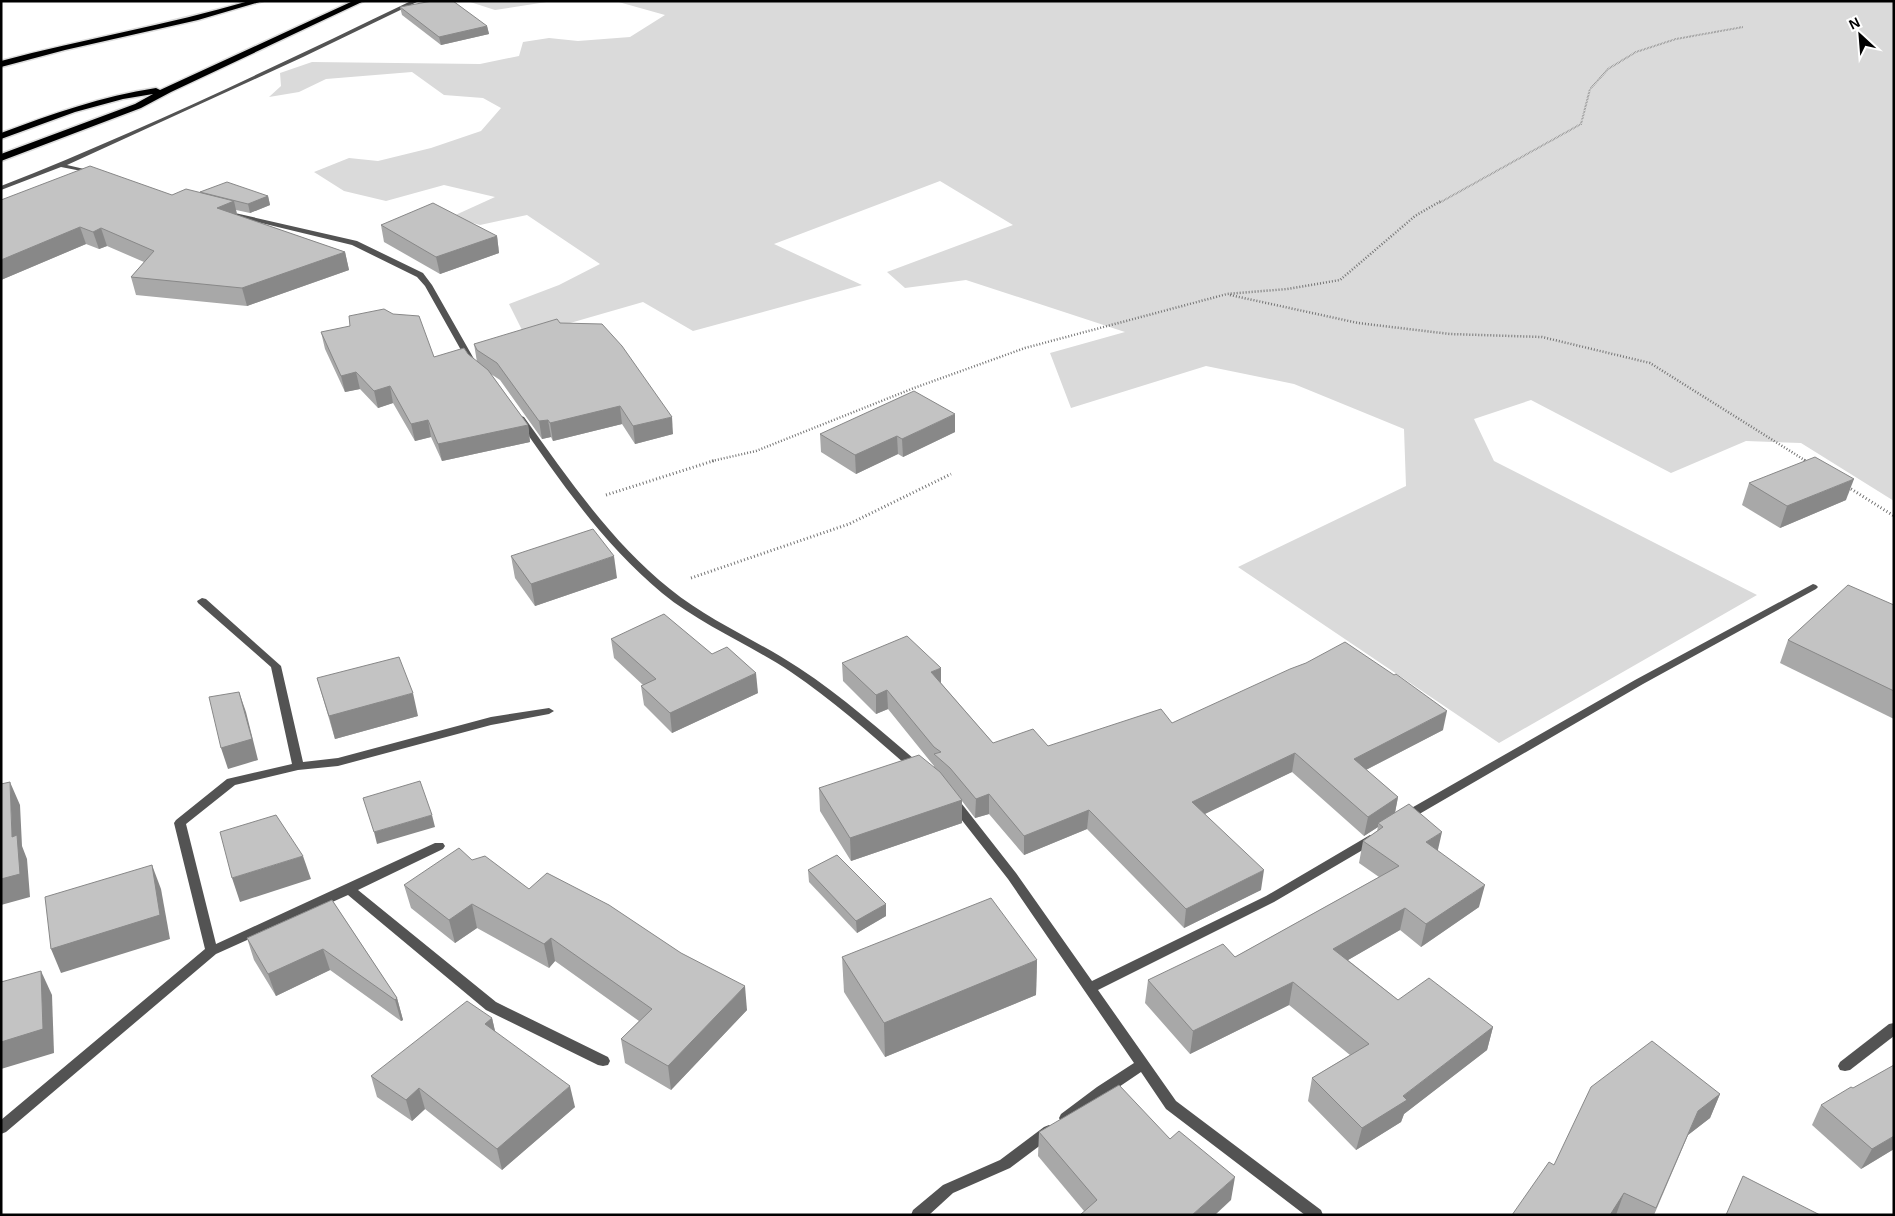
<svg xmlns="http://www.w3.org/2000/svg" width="1895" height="1216" font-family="Helvetica,sans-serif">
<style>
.green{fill:#dadada}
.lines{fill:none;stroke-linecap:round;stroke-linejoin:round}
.motorway-casing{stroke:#dbdbdb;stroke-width:3}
.path-far2{stroke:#757575;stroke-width:2;stroke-dasharray:0.5 1;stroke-linecap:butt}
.path-far1{stroke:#757575;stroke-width:2.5;stroke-dasharray:1 2;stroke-linecap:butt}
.path{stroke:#757575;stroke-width:3;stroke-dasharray:1 2.5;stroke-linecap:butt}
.minor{fill:#535353;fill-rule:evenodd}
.motorway{fill:#000;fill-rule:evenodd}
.wall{fill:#a8a8a8}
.shaded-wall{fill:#888}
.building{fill:#c3c3c3;stroke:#888}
</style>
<rect width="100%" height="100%" fill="#fff"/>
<g class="green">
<path d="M467,1H553L495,10Z"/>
<path d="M615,1H1894V501L1801,443L1746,441L1671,473L1531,400L1474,419L1494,461L1757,595L1499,743L1238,567L1406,486L1404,429L1294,384L1206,366L1071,408L1050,353L1125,332L966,280L905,288L887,272L1013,225L940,181L774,244L862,285L693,331L643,302L525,336L509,304L559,285L600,264L527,215L480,225L451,217L495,197L444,185L386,201L344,191L314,172L349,158L378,161L431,148L481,131L501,108L483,98L444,95L412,72L326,79L299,92L269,97L281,86L280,73L312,62L480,64L519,56L523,42L549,38L578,41L630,37L665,15Z"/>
</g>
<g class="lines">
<g class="motorway-casing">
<g id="motorway">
<path d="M249,1H263L198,20L65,50L1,67V61C83,39 167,25 249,1Z"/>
<path d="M353,1H364L171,92L141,108L1,161V154L135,104L153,94L123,99L75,112L1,139V133C52,114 102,96 156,88L160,90Z"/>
</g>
</g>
<path class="path-far2" d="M1439,203L1581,124L1590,89L1608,69L1636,52L1676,39L1743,27"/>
<g class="path-far1">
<path d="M1230,295L1358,323L1450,334L1542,337L1650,363L1806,461"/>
<path d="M712,461L756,451L914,388L1025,348L1227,294L1287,289L1340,280L1415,216L1441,201"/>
</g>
<g class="path">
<path d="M1804,460L1809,463"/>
<path d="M1848,487L1894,516"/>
<path d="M606,495L716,460"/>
<path d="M691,578L849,524L951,474"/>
</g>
<g class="minor">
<path d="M411,1H419L303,57L67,165L97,172V174L61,167L1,190V186C141,131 276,66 411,1Z"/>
<path d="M226,211L357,241L423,273L432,285L474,359L470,361L466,359L425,286L417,277L352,245L224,214V212Z"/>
<path d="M521,416L524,417C568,478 611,542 670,589C709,621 757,640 799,668C842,696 881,731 920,764L922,767L920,770H912C873,736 834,701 791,672C749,644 701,625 662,593C603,544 560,481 517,419Z"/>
<path d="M1813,584L1816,585L1818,587L1816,589L1643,684L1409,820H1401L1399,817L1401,814L1635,680Z"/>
<path d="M202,598L206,599L281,666L303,762L338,758L491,717L549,708L554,711L549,714L491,725L338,766L298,770L235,785L186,824L216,944L435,843H443L445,846L443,849L358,890L496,1002L608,1057L610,1061L608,1065L603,1066L598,1065L486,1010L348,895L216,954L6,1132L1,1134V1120L205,949L174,823L176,820L227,779L292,764L271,667L198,603L197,601Z"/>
<path d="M954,798L958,799L1016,873L1092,981L1266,896L1370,835H1378L1380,838L1378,841L1274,902L1098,990L1176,1101L1321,1210L1323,1215H1305L1166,1109L1141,1072L1107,1095L1071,1122L1066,1124L1061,1122L1059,1118L1061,1114L1097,1087L1134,1063L1008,879L950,805L948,802L950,799Z"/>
<path d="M1894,1023V1036L1850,1070L1845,1071L1840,1070L1838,1066L1840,1062L1889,1024Z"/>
<path d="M1049,1125L1054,1127L1056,1131L1054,1135L1010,1168L953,1193L929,1215H911L913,1210L943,1185L1000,1160L1044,1127Z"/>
</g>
<use href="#motorway" class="motorway"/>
</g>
<g class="wall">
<path d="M400,7L487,26L489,34L441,45L402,15Z"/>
<path d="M200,193L268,196L270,205L250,213L236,210L237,215L345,252L349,270L247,306L136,295L131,277L144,262L107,246L99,249L86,244L1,280V200L172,195Z"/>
<path d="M381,225L497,236L499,253L440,274L384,242Z"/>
<path d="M560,323L673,434L635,444L622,424L553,441L551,437L542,439L500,380L491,374L528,425L530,442L442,461L431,437L415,441L393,403L378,408L360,389L345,392L325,349L321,332L434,357L477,362L474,344Z"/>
<path d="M955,432L903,457L898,454L856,474L821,452L820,434Z"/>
<path d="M1749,483L1846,500L1780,528L1742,505Z"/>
<path d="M511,556L617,578L535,606L515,578Z"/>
<path d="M1894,605V719L1780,663L1788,640Z"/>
<path d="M611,639L758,693L672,733L644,705L641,686L643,685L614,658Z"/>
<path d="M842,663L941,683L993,743L1048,746L1172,723L1443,730L1366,770L1398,797L1395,813L1438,851L1479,907L1421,947L1400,930L1348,960L1398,1000L1493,1027L1487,1050L1404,1114L1401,1122L1356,1150L1308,1101L1312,1078L1350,1055L1289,1005L1190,1054L1145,1003L1148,980L1235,957L1379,877L1359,863L1363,841L1377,831L1378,827L1364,836L1292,772L1205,814L1261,890L1184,928L1087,829L1024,855L989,814L975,818L962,801V823L851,861L820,811L819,788L934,768V766L888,709L876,714L843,681Z"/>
<path d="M317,678L418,716L335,739Z"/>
<path d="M472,860L529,889L747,1010L671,1090L625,1063L621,1039L639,1021L555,961L549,968L477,928L455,943L411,908L404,885Z"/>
<path d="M808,870L886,916L857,933L809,882Z"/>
<path d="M332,900L397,998L403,1020L401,1021L330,970L276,996L254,960L247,938Z"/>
<path d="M842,957L1037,960L1036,995L885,1057L844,992Z"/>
<path d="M492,1018L495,1032L575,1107L502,1170L425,1109L412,1121L377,1097L371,1076Z"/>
<path d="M1720,1094L1710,1118L1688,1135L1654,1215H1512Z"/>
<path d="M1821,1105L1894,1149L1861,1169L1812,1125Z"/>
<path d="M1039,1132L1170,1139L1231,1200L1084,1211L1038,1156Z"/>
</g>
<g class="shaded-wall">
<path d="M487,26L489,34L441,45L439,37Z"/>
<path d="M268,196L270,205L250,213L248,204Z"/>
<path d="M234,201L238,219L217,208Z"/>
<path d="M80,227L86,244L1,280V260Z"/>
<path d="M101,228L107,246L99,249L93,232Z"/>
<path d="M497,236L499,253L440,274L436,257Z"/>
<path d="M345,252L349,270L247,306L242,288Z"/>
<path d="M356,372L360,389L345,392L341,376Z"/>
<path d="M390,386L393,403L378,408L374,391Z"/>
<path d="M620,406L622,424L553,441L550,423Z"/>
<path d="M955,414V432L903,457L902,439Z"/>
<path d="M672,417L673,434L635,444L633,426Z"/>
<path d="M428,420L431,437L415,441L411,424Z"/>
<path d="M548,420L551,437L542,439L539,421Z"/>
<path d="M528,425L530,442L442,461L438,444Z"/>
<path d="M897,436L898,454L856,474L855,455Z"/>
<path d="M1854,479L1846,500L1780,528L1787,506Z"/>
<path d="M614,556L617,578L535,606L531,584Z"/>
<path d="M941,668V686L931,672Z"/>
<path d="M756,673L758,693L672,733L670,713Z"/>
<path d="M887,690L888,709L876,714V695Z"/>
<path d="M239,692L246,712L258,760L228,769L221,748Z"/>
<path d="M413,693L418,716L335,739L329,716Z"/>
<path d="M1447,711L1443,730L1350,778L1354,759Z"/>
<path d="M1295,753L1292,772L1190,821L1192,802Z"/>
<path d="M10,782L20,805L22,846L27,859L30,897L1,905V879L12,837Z"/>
<path d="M989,794V814L975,818L976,799Z"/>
<path d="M1398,797L1394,817L1378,823V827L1364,836L1368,817Z"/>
<path d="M962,800V823L851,861L850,838Z"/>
<path d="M1089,810L1087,829L1024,855V836Z"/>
<path d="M432,815L435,827L377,844L374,832Z"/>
<path d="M1442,832L1437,854L1426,842Z"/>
<path d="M303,856L311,879L240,902L232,878Z"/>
<path d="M152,865L161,889L170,939L61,973L51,949Z"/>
<path d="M1264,870L1261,890L1184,928L1186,909Z"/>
<path d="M1485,885L1479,907L1421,947L1426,924Z"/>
<path d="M472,904L477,928L455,943L449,920Z"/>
<path d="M886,904V916L857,933L856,921Z"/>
<path d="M1405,908L1400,930L1329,971L1333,949Z"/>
<path d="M551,938L555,961L549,968L544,944Z"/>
<path d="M323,949L330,970L276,996L268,974Z"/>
<path d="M1037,960L1036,995L885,1057L884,1023Z"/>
<path d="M41,971L52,995L54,1053L1,1069V1042Z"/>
<path d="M1293,982L1289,1005L1190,1054L1193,1031Z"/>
<path d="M745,986L747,1010L671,1090L668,1066Z"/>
<path d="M397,998L403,1020L401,1021L395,1000Z"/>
<path d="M492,1018L497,1039L485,1024Z"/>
<path d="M1493,1027L1487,1050L1404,1114L1401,1122L1356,1150L1362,1128Z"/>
<path d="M570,1086L575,1107L502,1170L497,1149Z"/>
<path d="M419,1088L425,1109L412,1121L406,1100Z"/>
<path d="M1720,1094L1710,1118L1688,1135L1654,1215L1698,1111Z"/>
<path d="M1894,1136V1149L1861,1169L1872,1149Z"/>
<path d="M1235,1177L1231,1200L1215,1215H1192Z"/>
<path d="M1624,1193L1616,1215H1610Z"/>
</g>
<g class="building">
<path d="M432,1H453L487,26L439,37L400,7Z"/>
<path d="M90,166L172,195L186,189L234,201L217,208L345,252L242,288L131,277L154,251L101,228L93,232L80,227L1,260V200Z"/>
<path d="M227,182L268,196L248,204L200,192Z"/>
<path d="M433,203L497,236L436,257L381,225Z"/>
<path d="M384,309L393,314L419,316L434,357L464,348L468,354L488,370L528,425L438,444L428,420L411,424L390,386L374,391L356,372L341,376L321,332L350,326L349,316Z"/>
<path d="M557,319L560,323L602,324L622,346L672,417L633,426L620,406L550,423L548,420L539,421L497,363L477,350L474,344Z"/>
<path d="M914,391L955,414L902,439L897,436L855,455L820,434Z"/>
<path d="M1815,457L1854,479L1787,506L1749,483Z"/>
<path d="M593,529L614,556L531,584L511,556Z"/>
<path d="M1848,585L1894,605V691L1788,640Z"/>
<path d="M664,614L712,654L727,647L756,673L670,713L641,686L656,679L611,639Z"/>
<path d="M907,636L941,668L931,672L993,743L1033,729L1048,746L1161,709L1172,723L1290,669L1306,663L1345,642L1394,675L1396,674L1447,711L1354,759L1398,797L1368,817L1295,753L1192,802L1264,870L1186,909L1089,810L1024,836L989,794L976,799L950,768L934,754L941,752L934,747L887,690L876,695L842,663Z"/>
<path d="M399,657L413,693L329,716L317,678Z"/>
<path d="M239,692L252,739L221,748L209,697Z"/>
<path d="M919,755L940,772L962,800L850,838L819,788Z"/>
<path d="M420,781L432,815L374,832L363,798Z"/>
<path d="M10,782L12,837L17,835L20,874L1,879V784Z"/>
<path d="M1409,804L1442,832L1426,842L1485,885L1426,924L1405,908L1333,949L1398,1000L1429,978L1493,1027L1403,1096L1407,1100L1362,1128L1312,1078L1369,1044L1293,982L1193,1031L1148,980L1223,944L1235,957L1399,866L1363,841L1383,827L1378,823Z"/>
<path d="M276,815L303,856L232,878L220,832Z"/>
<path d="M459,848L472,860L485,856L529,889L547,873L609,905L681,953L745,986L668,1066L621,1039L652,1009L551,938L544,944L472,904L449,920L404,885Z"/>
<path d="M837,855L886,904L856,921L808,870Z"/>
<path d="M152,865L160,915L51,949L45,897Z"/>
<path d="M991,898L1037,960L884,1023L842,957Z"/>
<path d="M332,900L397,998L395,1000L323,949L268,974L247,938Z"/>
<path d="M41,971L43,1029L1,1042V982Z"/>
<path d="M467,1001L492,1018L485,1024L570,1086L497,1149L419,1088L406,1100L371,1076Z"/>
<path d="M1652,1041L1720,1094L1698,1111L1656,1208L1624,1193L1610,1215H1512L1549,1162L1554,1165L1591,1087Z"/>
<path d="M1894,1065V1136L1872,1149L1821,1105L1851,1087L1853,1088Z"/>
<path d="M1119,1085L1170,1139L1179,1131L1235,1177L1192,1215H1080L1097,1200L1039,1132Z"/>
<path d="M1743,1176L1820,1215H1726Z"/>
</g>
<rect width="1895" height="1216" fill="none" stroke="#000000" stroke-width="5"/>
<g transform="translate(1860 35) rotate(334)" stroke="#ffffff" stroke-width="4" paint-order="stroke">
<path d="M0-4L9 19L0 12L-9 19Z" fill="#000000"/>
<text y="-8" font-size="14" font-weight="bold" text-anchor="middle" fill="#000000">N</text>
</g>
</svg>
